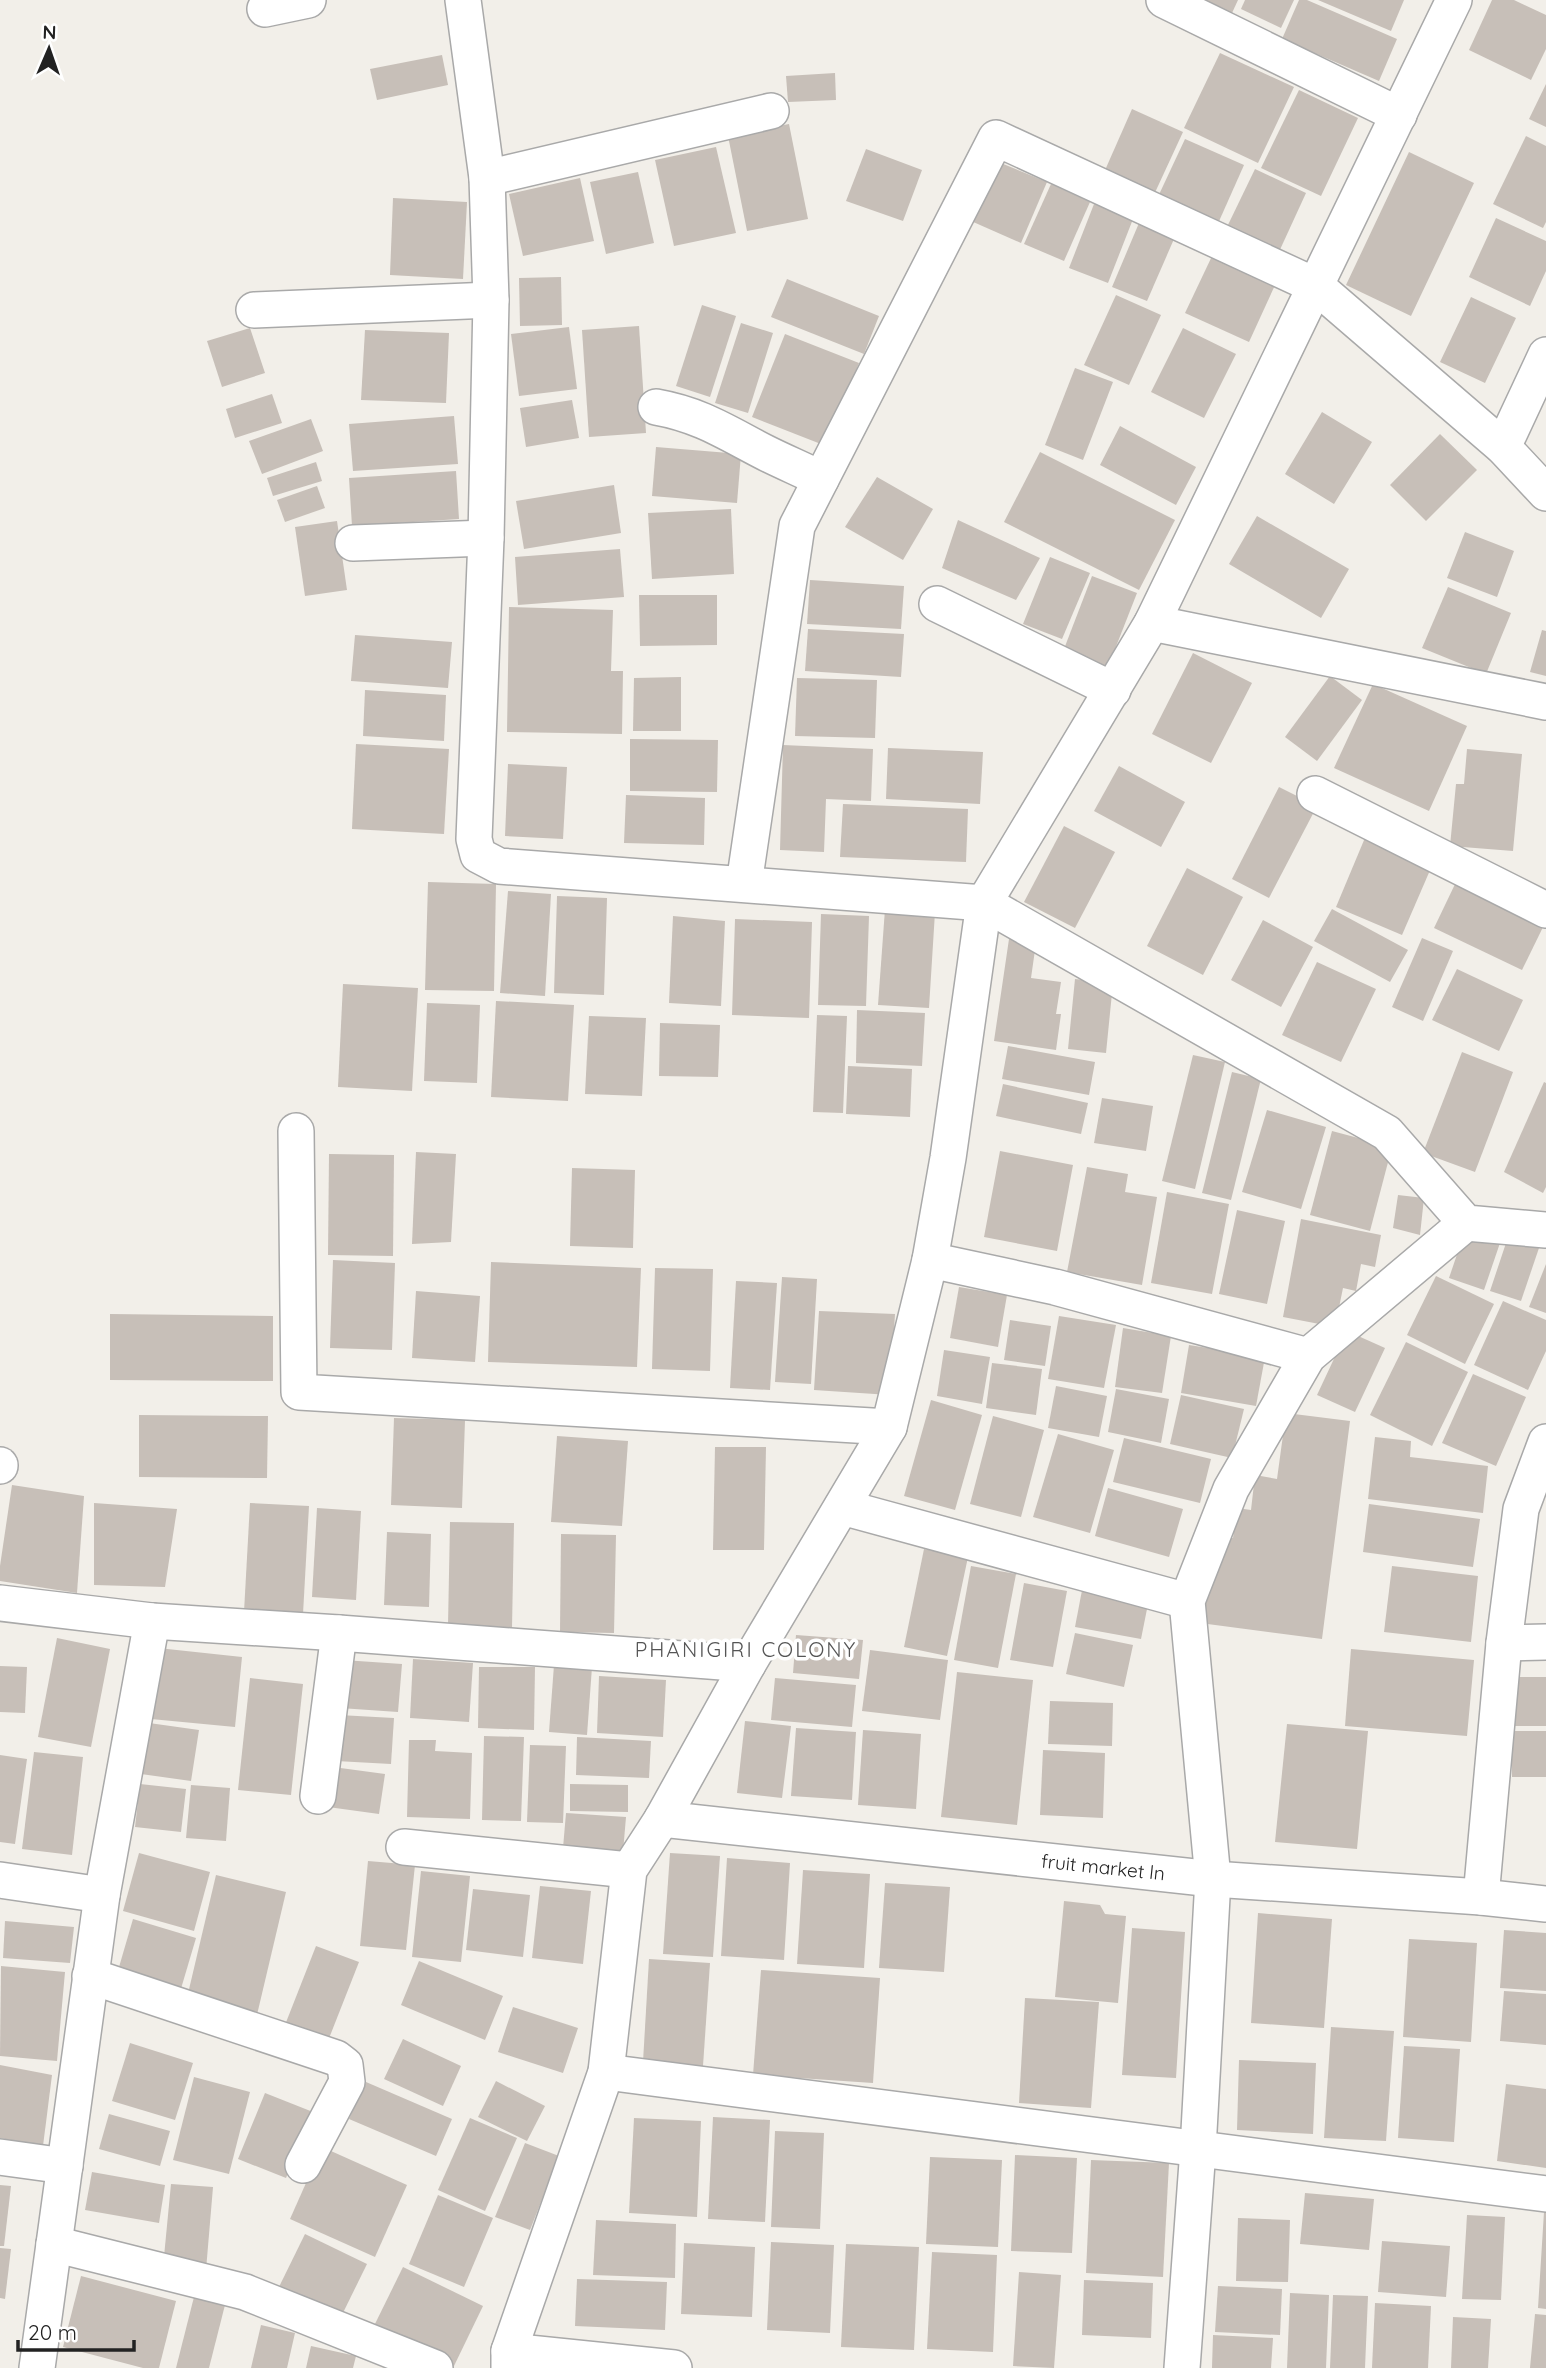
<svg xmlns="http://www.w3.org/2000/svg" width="1546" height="2368" font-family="Quicksand,sans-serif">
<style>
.building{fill:#c7bfb8}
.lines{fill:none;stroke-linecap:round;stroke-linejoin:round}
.street-casing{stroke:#a9a9a9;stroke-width:38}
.street{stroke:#fff;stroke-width:35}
.labels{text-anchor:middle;stroke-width:7;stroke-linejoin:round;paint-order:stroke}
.street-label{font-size:19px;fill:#222;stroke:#fff}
.neighbourhood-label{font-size:21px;letter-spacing:2px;fill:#555;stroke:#fff}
</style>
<rect width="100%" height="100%" fill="#f2efe9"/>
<g class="building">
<path d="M1203,0H1238L1232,13Z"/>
<path d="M1245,0H1294L1281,28L1241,9Z"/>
<path d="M1299,0H1307L1397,39L1379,81L1282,39Z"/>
<path d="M1318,0H1404L1391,31Z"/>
<path d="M1492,0H1514L1546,15V49L1531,80L1469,50Z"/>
<path d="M1220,53L1294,87L1258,163L1184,128Z"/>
<path d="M442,55L448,85L377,100L370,69Z"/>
<path d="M835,73L836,100L788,102L786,76Z"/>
<path d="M1546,84V127L1529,119Z"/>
<path d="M1299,90L1358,118L1321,196L1261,168Z"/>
<path d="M1132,109L1183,132L1152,199L1102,177Z"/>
<path d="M789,124L808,219L747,231L728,136Z"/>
<path d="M1526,136L1546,146V222L1543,228L1493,204Z"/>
<path d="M1185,139L1244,165L1216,228L1156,201Z"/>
<path d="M716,147L736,233L674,246L655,160Z"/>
<path d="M866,149L922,170L903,221L846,201Z"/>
<path d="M1409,152L1474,183L1411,316L1346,285Z"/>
<path d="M996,161L1047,182L1021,243L971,221Z"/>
<path d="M1255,169L1306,193L1278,254L1226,229Z"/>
<path d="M638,172L654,243L606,254L590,182Z"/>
<path d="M580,178L594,241L523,256L509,194Z"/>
<path d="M1051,184L1090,202L1064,261L1024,244Z"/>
<path d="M393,198L467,202L463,279L390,275Z"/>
<path d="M1094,204L1133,219L1108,283L1069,268Z"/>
<path d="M1496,218L1546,241V271L1530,306L1469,277Z"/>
<path d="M1139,223L1174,239L1147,301L1112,287Z"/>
<path d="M1213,254L1276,283L1249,342L1185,313Z"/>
<path d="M561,277L562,325L520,326L519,278Z"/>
<path d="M787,279L879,316L864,354L771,317Z"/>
<path d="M1116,295L1161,315L1129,385L1084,365Z"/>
<path d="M1471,297L1516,318L1485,383L1440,362Z"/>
<path d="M702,305L736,316L710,397L676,386Z"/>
<path d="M741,323L773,333L748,413L715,403Z"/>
<path d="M639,326L646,433L589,437L582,330Z"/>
<path d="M569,327L577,389L519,396L511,334Z"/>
<path d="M250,328L265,373L222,387L207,341Z"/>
<path d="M1183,328L1236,354L1204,418L1151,392Z"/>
<path d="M365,330L449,333L446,403L361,400Z"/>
<path d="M785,334L859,363L826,446L752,417Z"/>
<path d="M1075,368L1113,382L1083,460L1045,445Z"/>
<path d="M272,394L282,423L235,438L226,409Z"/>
<path d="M572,400L579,438L526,447L520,408Z"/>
<path d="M1322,412L1372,442L1334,504L1285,474Z"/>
<path d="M454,416L458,464L353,471L349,424Z"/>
<path d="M311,419L323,451L262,474L249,441Z"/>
<path d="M1120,426L1196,467L1176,505L1100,465Z"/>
<path d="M1440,434L1477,470L1426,521L1390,485Z"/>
<path d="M656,447L741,454L737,503L652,496Z"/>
<path d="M1040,452L1175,520L1139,590L1004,522Z"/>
<path d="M316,462L322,481L273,496L267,478Z"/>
<path d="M456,471L459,519L352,526L349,478Z"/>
<path d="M877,477L933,509L903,560L845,527Z"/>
<path d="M614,485L621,533L524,549L516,501Z"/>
<path d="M317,486L325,508L285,522L277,500Z"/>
<path d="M731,509L734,574L652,579L648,513Z"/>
<path d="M1257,516L1349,569L1321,618L1229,564Z"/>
<path d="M958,520L1040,558L1016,600L942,568Z"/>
<path d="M337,521L347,590L305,596L295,527Z"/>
<path d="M1465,532L1514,551L1497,597L1447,578Z"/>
<path d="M620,549L624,597L518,605L515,557Z"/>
<path d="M1050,557L1090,573L1062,639L1023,624Z"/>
<path d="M1092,576L1137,593L1108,667L1064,649Z"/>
<path d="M810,580L904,586L901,629L807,624Z"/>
<path d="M1448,587L1511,613L1486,674L1422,648Z"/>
<path d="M639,595H717V645L640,646Z"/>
<path d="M509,607L613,610L611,671H623L622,734L507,732Z"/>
<path d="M808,629L904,634L901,677L805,671Z"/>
<path d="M1542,630L1546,631V676L1530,672Z"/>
<path d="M355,635L452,642L448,688L351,681Z"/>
<path d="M1193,653L1252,683L1211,763L1152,734Z"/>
<path d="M1330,676L1362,700L1317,761L1285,737Z"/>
<path d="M681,677V731H633L634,678Z"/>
<path d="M797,678L877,680L875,738L795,736Z"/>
<path d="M1373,684L1467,726L1429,811L1334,768Z"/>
<path d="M365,690L446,695L444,741L363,736Z"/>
<path d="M630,739L718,740L717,792L630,791Z"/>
<path d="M356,744L449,749L444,834L352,829Z"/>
<path d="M783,745L873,749L871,801L826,799L824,852L780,850Z"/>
<path d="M888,748L983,752L980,804L886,799Z"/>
<path d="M1467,749L1522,754L1513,851L1450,846L1456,784H1464Z"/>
<path d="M508,764L567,767L563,839L505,836Z"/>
<path d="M1119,766L1185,802L1161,847L1094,811Z"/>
<path d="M1279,787L1317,806L1269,898L1232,879Z"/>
<path d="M626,795L705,798L704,845L624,843Z"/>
<path d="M843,804L968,809L966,862L840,857Z"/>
<path d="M1064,826L1115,852L1075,928L1024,902Z"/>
<path d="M1367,833L1434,861L1402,935L1336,907Z"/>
<path d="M1187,868L1243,897L1203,975L1147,946Z"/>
<path d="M1457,880L1545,923L1522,970L1434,928Z"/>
<path d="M428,882L496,884L494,991L425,990Z"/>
<path d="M508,891L551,894L545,996L500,993Z"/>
<path d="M557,896L607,898L604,995L554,993Z"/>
<path d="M885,909L935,912L929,1008L878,1005Z"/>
<path d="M1332,909L1408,950L1390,982L1314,941Z"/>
<path d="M821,914L869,916L866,1006L818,1005Z"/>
<path d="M673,916L725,921L721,1006L669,1003Z"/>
<path d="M735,919L812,922L809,1018L732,1015Z"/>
<path d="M1263,920L1313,947L1281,1007L1231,980Z"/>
<path d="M1422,938L1453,951L1423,1021L1392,1007Z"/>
<path d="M1009,939L1036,943L1031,978L1061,982L1056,1014H1061L1056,1050L994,1041Z"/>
<path d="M1317,962L1376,989L1341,1062L1282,1035Z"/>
<path d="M1457,969L1523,1000L1499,1051L1432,1020Z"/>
<path d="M1075,979L1113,983L1106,1053L1068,1049Z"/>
<path d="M343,984L418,988L412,1091L338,1087Z"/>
<path d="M496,1001L574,1005L568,1101L491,1097Z"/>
<path d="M427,1003L480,1005L477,1083L424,1081Z"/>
<path d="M857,1010L925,1013L922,1066L856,1063Z"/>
<path d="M817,1015L847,1016L843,1113L813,1112Z"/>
<path d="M589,1016L646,1018L642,1096L585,1094Z"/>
<path d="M660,1023L720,1025L718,1077L659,1076Z"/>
<path d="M1008,1046L1095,1062L1089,1095L1002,1079Z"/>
<path d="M1462,1052L1513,1072L1475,1172L1423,1153Z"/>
<path d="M1193,1055L1225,1062L1195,1189L1162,1181Z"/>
<path d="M848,1066L912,1069L910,1117L846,1114Z"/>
<path d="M1232,1072L1261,1079L1231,1200L1202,1193Z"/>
<path d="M1544,1082L1546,1083V1187L1543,1193L1504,1172Z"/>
<path d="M1003,1084L1088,1103L1081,1134L996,1116Z"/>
<path d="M1102,1098L1153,1106L1146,1151L1094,1143Z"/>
<path d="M1267,1110L1326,1127L1301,1209L1242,1192Z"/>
<path d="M1332,1131L1392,1147L1370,1231L1310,1215Z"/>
<path d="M1000,1151L1073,1165L1057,1251L984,1237Z"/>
<path d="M416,1152L456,1154L451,1242L412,1244Z"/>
<path d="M329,1154L394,1155L393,1256L328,1255Z"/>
<path d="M1087,1167L1128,1174L1125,1192L1157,1197L1142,1285L1067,1272Z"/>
<path d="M572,1168L635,1170L633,1248L570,1246Z"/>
<path d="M1167,1192L1229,1204L1212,1294L1151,1283Z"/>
<path d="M1398,1195L1424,1198L1420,1235L1393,1228Z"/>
<path d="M1237,1210L1285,1221L1267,1304L1219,1294Z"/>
<path d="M1301,1219L1381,1235L1375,1267L1361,1264L1356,1291L1343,1288L1335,1327L1283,1317Z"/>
<path d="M1466,1228L1501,1240L1484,1290L1449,1278Z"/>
<path d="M1509,1234L1540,1245L1521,1301L1490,1291Z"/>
<path d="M333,1260L395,1263L392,1350L330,1348Z"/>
<path d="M491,1262L641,1268L637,1367L488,1362Z"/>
<path d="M1546,1264V1313L1529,1307Z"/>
<path d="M655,1268L713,1269L710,1371L652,1369Z"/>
<path d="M1436,1276L1494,1304L1465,1364L1407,1335Z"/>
<path d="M782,1277L817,1279L811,1384L775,1382Z"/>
<path d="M736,1281L777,1283L770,1390L730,1388Z"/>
<path d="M959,1287L1007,1295L998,1347L950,1338Z"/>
<path d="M416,1291L480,1296L475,1362L412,1358Z"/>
<path d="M1503,1301L1546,1320V1351L1528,1390L1474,1365Z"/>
<path d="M819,1311L895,1314L890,1395L814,1390Z"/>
<path d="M110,1314L273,1316V1381L110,1380Z"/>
<path d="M1059,1316L1116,1325L1104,1388L1048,1379Z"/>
<path d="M1010,1320L1051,1326L1045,1366L1004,1360Z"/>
<path d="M1123,1328L1171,1336L1162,1393L1115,1387Z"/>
<path d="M1347,1331L1385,1348L1355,1412L1317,1395Z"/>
<path d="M1406,1342L1468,1372L1432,1446L1370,1415Z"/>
<path d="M1189,1345L1265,1357L1256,1406L1181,1393Z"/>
<path d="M944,1350L990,1357L982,1404L937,1396Z"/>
<path d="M992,1363L1042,1369L1036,1415L986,1408Z"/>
<path d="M1473,1374L1526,1397L1496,1466L1442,1443Z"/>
<path d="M1056,1386L1107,1396L1099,1437L1048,1428Z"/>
<path d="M1116,1389L1169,1399L1161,1443L1108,1432Z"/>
<path d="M1181,1395L1244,1409L1232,1458L1170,1444Z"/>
<path d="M931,1400L982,1415L955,1510L904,1496Z"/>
<path d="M1286,1413L1350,1421L1322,1639L1200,1623L1205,1579L1214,1581L1220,1536L1233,1538L1237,1508L1251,1510L1255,1475L1277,1479Z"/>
<path d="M139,1415L268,1416L267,1478L139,1477Z"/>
<path d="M993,1416L1044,1430L1021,1517L970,1504Z"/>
<path d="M394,1418L465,1420L462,1508L391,1505Z"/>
<path d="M1058,1434L1114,1450L1090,1533L1033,1517Z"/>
<path d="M557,1436L628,1441L622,1526L551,1522Z"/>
<path d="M1375,1437L1411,1441L1410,1457L1488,1466L1483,1513L1368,1499Z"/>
<path d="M1124,1438L1211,1459L1200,1503L1113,1482Z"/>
<path d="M715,1447H766L764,1550H713Z"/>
<path d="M12,1485L84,1496L77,1593L0,1581V1566Z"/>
<path d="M1108,1488L1183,1509L1169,1557L1095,1536Z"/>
<path d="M94,1503L177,1509L165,1587L94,1585Z"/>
<path d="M250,1503L309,1506L303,1614L244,1612Z"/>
<path d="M1369,1504L1480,1519L1473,1567L1363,1552Z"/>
<path d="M317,1508L361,1511L356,1600L312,1597Z"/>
<path d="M450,1522L514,1523L512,1628L448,1626Z"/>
<path d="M387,1532L431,1534L429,1607L384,1605Z"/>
<path d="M561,1534L616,1535L614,1633L560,1632Z"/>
<path d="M924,1549L968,1557L947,1656L904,1647Z"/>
<path d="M971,1566L1016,1574L998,1668L954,1660Z"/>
<path d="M1392,1566L1478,1576L1471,1642L1384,1632Z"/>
<path d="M1024,1583L1067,1591L1053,1667L1010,1660Z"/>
<path d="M1083,1585L1149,1599L1141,1639L1075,1627Z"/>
<path d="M1075,1633L1133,1645L1124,1687L1066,1674Z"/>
<path d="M796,1635L863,1640L859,1679L793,1673Z"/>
<path d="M57,1638L110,1649L91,1747L38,1737Z"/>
<path d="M158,1648L242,1657L235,1727L151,1719Z"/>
<path d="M1351,1649L1474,1660L1467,1736L1345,1726Z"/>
<path d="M870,1650L948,1660L940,1720L862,1711Z"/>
<path d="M413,1659L473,1663L469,1722L410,1718Z"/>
<path d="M343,1660L402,1664L398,1712L340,1708Z"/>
<path d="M554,1665L592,1667L587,1735L549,1732Z"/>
<path d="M0,1666L27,1667L25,1713L0,1712Z"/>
<path d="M479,1667H535L534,1730L478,1728Z"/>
<path d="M957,1672L1033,1680L1017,1825L941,1817Z"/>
<path d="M599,1676L666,1680L663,1737L597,1733Z"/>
<path d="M1509,1677H1546V1726H1508Z"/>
<path d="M250,1678L303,1684L291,1795L238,1790Z"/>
<path d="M775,1678L856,1685L852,1727L771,1720Z"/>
<path d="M1050,1701L1113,1703L1112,1746L1048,1744Z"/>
<path d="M339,1715L394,1718L391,1764L336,1761Z"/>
<path d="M745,1721L791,1726L782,1798L737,1793Z"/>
<path d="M149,1723L199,1730L191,1781L141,1774Z"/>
<path d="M1287,1724L1368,1731L1357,1849L1275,1842Z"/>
<path d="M796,1728L856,1732L852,1800L791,1796Z"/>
<path d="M863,1730L921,1734L916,1809L858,1805Z"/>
<rect x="1512" y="1731" width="34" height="46"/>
<path d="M484,1736L524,1737L521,1821L482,1820Z"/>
<path d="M577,1737L651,1741L649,1778L576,1775Z"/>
<path d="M409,1740H436L435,1751L472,1753L470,1819L407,1817Z"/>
<path d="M530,1745L566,1746L563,1823L527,1822Z"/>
<path d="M1043,1750L1105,1753L1103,1818L1040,1815Z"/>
<path d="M34,1752L83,1757L72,1855L22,1849Z"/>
<path d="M0,1755L27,1759L15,1844L0,1842Z"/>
<path d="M333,1767L385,1774L379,1814L328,1807Z"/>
<path d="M140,1784L186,1789L181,1832L135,1827Z"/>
<path d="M570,1784L628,1785V1812L570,1811Z"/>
<path d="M191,1785L230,1788L226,1841L186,1838Z"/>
<path d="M566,1813L626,1817L623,1852L563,1848Z"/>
<path d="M139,1853L210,1872L194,1931L123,1911Z"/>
<path d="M670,1853L720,1856L713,1957L663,1954Z"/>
<path d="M727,1858L790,1863L784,1960L721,1956Z"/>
<path d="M368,1861L415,1865L406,1950L360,1946Z"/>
<path d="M803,1870L870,1874L864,1968L797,1964Z"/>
<path d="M421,1871L470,1876L461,1962L412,1957Z"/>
<path d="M216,1875L286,1892L256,2019L186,2002Z"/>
<path d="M885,1883L950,1887L944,1972L879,1968Z"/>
<path d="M540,1886L591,1891L583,1964L532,1958Z"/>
<path d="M473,1889L530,1895L523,1957L466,1950Z"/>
<path d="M1064,1901L1100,1905L1105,1914L1126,1916L1118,2003L1055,1997Z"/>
<path d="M1258,1913L1332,1919L1324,2028L1251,2023Z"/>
<path d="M133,1919L196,1938L180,1992L117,1974Z"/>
<path d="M5,1921L74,1927L70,1963L3,1958Z"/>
<path d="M1132,1928L1185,1932L1176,2078L1122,2075Z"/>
<path d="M1504,1930L1546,1933V1991L1500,1988Z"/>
<path d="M1409,1939L1477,1943L1471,2042L1403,2037Z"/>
<path d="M316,1946L359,1962L326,2046L283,2030Z"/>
<path d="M649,1959L710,1963L703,2066L643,2062Z"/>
<path d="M419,1961L503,1996L485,2040L401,2005Z"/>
<path d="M1,1966L65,1972L57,2061L0,2056Z"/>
<path d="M761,1970L880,1978L873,2083L753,2075Z"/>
<path d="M1504,1991L1546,1994V2045L1500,2041Z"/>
<path d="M1025,1998L1099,2002L1091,2108L1019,2103Z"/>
<path d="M513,2007L578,2028L563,2073L498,2052Z"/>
<path d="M1331,2027L1394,2031L1386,2141L1324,2138Z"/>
<path d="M403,2039L461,2066L443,2106L384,2079Z"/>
<path d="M130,2043L193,2063L175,2120L112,2101Z"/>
<path d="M1404,2046L1460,2049L1454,2142L1398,2138Z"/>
<path d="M1239,2060L1316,2063L1313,2134L1237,2130Z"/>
<path d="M0,2065L52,2075L43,2146L0,2138Z"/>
<path d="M194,2077L250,2092L229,2174L173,2160Z"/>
<path d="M496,2081L545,2106L527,2141L478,2117Z"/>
<path d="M366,2082L452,2119L436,2156L349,2119Z"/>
<path d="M1506,2084L1546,2089V2168L1497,2161Z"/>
<path d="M265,2093L313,2112L286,2178L238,2159Z"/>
<path d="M109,2114L170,2131L160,2166L99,2149Z"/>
<path d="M713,2117L770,2120L765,2222L708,2219Z"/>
<path d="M470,2118L517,2138L485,2211L438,2190Z"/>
<path d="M634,2118L701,2121L697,2217L629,2213Z"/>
<path d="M775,2131L824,2133L820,2229L771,2227Z"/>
<path d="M525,2143L559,2156L530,2230L495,2217Z"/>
<path d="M322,2147L407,2185L375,2257L290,2219Z"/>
<path d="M1015,2155L1077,2158L1072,2253L1011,2251Z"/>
<path d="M930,2157L1002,2160L998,2247L926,2244Z"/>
<path d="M1091,2160L1169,2163L1163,2277L1086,2273Z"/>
<path d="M92,2172L165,2185L159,2223L85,2210Z"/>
<path d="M171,2184L213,2187L206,2270L163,2267Z"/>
<path d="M0,2185L11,2186L4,2246H0Z"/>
<path d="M1305,2193L1374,2199L1369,2250L1300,2244Z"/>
<path d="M438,2195L493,2218L464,2287L409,2264Z"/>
<path d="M1544,2212H1546V2309L1538,2308Z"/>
<path d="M1467,2215L1505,2217L1501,2300L1462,2299Z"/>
<path d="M1238,2218L1290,2220L1288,2282L1236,2281Z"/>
<path d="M596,2220L676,2224L675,2278L593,2275Z"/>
<path d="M305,2234L367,2264L338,2323L276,2293Z"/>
<path d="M1382,2241L1450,2246L1446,2297L1378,2292Z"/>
<path d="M771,2242L834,2245L830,2333L767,2330Z"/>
<path d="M684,2243L755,2247L752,2317L681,2314Z"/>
<path d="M846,2244L919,2247L914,2350L841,2347Z"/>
<path d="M0,2248L11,2249L5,2299L0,2298Z"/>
<path d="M932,2252L997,2255L993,2352L927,2349Z"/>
<path d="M403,2267L483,2306L453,2368L372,2330Z"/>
<path d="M1019,2272L1061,2275L1054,2368L1013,2366Z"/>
<path d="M81,2276L176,2301L159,2368H143L63,2347Z"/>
<path d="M577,2279L667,2282L665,2330L575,2326Z"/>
<path d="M1084,2280L1153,2283L1151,2338L1082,2335Z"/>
<path d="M1218,2286L1282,2289L1280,2335L1215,2332Z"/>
<path d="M195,2293L226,2301L209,2368H176Z"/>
<path d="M1290,2293L1329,2295L1326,2368H1287Z"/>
<path d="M1333,2295L1368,2296L1365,2368H1330Z"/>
<path d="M1375,2303L1431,2306L1428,2368H1372Z"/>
<path d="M1535,2314L1546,2315V2368H1530Z"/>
<path d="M1453,2317L1491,2319L1488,2368H1451Z"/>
<path d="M261,2325L295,2333L287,2368H251Z"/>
<path d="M1213,2335L1273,2338L1271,2368H1212Z"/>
<path d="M311,2346L356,2356L353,2368H306Z"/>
</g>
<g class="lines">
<g class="street-casing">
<g id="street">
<path d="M463,0L487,178L491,300L486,538L474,839L478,855L499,866L984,903L1387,1133L1466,1223L1546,1230"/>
<path d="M1164,0L1399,115"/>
<path d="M265,9L308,0"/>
<path d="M487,178L771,111"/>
<path d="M254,310L491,300"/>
<path d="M656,407C701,415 727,433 766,453C784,462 803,470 821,479"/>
<path d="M1503,447L1546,355"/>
<path d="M353,543L486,538"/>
<path d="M937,604L1113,690"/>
<path d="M1152,623L1546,702"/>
<path d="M1315,794L1546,910"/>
<path d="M744,884L797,526L996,138L1316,286L1503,447L1546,493"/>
<path d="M296,1131L299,1392L889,1427"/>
<path d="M930,1260L1055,1287L1308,1356"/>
<path d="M0,1466V1465"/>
<path d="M842,1507L1187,1601"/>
<path d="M0,1603L152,1621L339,1633L748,1664"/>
<path d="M1504,1643L1546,1642"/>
<path d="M318,1796L339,1633"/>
<path d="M662,1819L1213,1879L1481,1897L1546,1904"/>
<path d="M404,1847L629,1870"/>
<path d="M0,1880L102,1895"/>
<path d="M1481,1897L1504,1643L1521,1509L1546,1442"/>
<path d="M90,1976L336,2058L345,2065L347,2082L303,2165"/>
<path d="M606,2072L1546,2194"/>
<path d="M0,2157L65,2166"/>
<path d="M54,2244L245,2292L435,2368"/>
<path d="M509,2351L674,2368"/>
<path d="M37,2368L102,1895L152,1621"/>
<path d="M509,2368V2351L606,2072L629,1870L662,1819L748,1664L889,1427L930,1260L948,1158L984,903L1152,623L1454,0"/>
<path d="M1182,2368L1198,2149L1213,1879L1187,1601L1231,1489L1308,1356L1466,1223"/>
</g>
</g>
<use href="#street" class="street"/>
</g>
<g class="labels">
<g class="street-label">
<text transform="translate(1103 1867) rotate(6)" y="7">fruit market ln</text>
</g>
<g class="neighbourhood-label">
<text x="746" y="1657">PHANIGIRI COLONY</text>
</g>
</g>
<g transform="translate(49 49) rotate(2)" stroke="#ffffff" stroke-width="5" paint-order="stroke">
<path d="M0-5L12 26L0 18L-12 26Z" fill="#222222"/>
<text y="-10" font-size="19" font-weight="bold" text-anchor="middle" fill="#222222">N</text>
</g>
<path d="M18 2340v10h116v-10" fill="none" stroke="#222222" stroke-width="3.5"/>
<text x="28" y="2340" font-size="21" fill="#222222" stroke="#ffffff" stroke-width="5" paint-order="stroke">20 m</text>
</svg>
